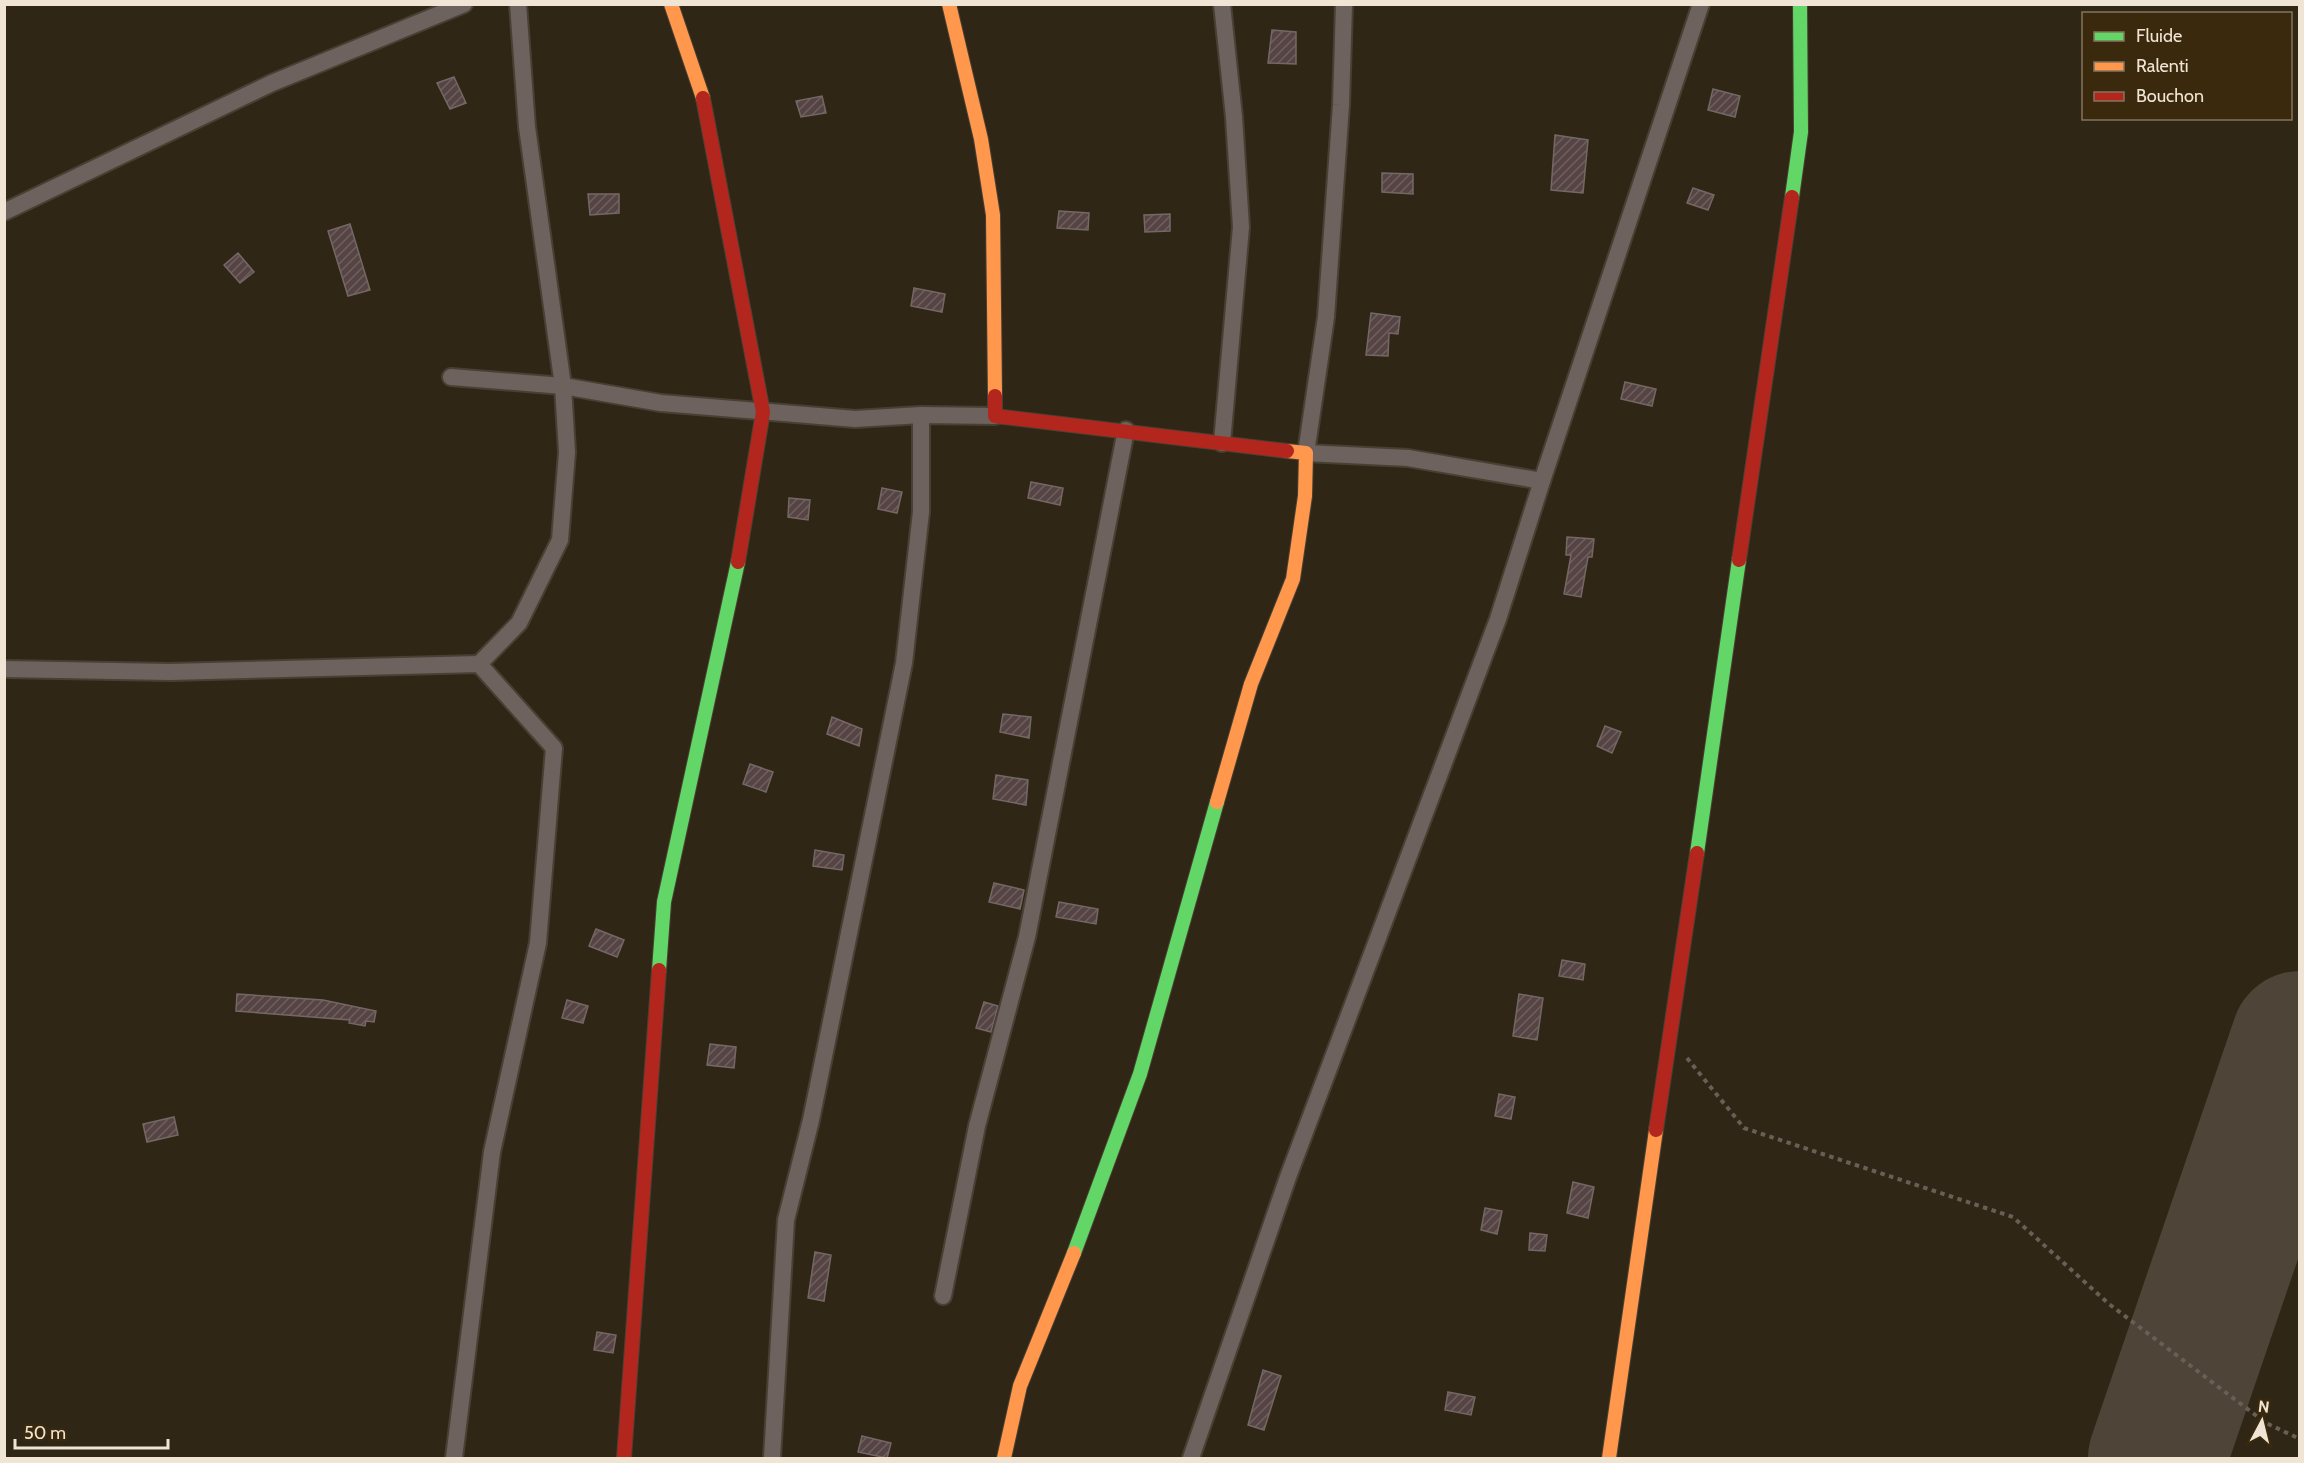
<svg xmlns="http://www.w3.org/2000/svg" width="2304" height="1463" font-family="Cabin,sans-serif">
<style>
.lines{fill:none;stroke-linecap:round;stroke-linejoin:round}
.runway{stroke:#4e4438;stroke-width:138}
.building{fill:url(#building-hatch);stroke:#746864;stroke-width:1.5}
.street-casing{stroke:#484033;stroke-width:20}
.fast-casing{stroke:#484033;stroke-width:16}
.slow-casing{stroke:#484033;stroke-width:16}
.jam-casing{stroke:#484033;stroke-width:16}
.path{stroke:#685f57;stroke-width:4;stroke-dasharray:4.5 4.5;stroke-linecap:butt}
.street{stroke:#6d625d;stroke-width:16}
.fast{stroke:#63d668;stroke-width:14}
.slow{stroke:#ff974d;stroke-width:14}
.jam{stroke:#b3261e;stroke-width:14}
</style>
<defs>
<pattern id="building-hatch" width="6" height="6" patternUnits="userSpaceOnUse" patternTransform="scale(1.5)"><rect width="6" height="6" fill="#564444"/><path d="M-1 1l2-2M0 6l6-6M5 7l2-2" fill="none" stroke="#6f5f5e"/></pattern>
</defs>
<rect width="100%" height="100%" fill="#302616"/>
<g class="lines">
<path class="runway" d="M2157,1458L2300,1040"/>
</g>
<g class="building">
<path d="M1272,30L1296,32V64L1268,63Z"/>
<path d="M454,77L466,103L450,109L437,83Z"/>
<path d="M1713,89L1740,96L1735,117L1708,110Z"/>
<path d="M822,96L826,113L801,117L796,101Z"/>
<path d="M1555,135L1588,140L1583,193L1551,190Z"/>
<path d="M1382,173L1413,174V194L1382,192Z"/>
<path d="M1693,188L1714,195L1708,210L1687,203Z"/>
<path d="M588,194H619V213L590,215Z"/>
<path d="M1059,211L1089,213L1088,230L1057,228Z"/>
<path d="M1170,214V231L1145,232L1144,215Z"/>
<path d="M350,224L370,290L348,296L328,231Z"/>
<path d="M238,253L254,272L240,283L224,265Z"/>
<path d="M914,288L945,294L942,312L911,306Z"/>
<path d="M1371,313L1400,317L1398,334L1389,333L1388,356L1366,355Z"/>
<path d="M1625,382L1656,389L1652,406L1621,399Z"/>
<path d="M1031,482L1063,488L1060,505L1028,498Z"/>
<path d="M882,488L902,492L897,513L878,509Z"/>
<path d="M789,498L810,500L808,520L788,517Z"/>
<path d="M1567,537L1594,539L1592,557H1588L1581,597L1564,594L1571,555H1566Z"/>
<path d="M1003,714L1031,717L1029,738L1000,732Z"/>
<path d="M832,717L862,729L859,746L827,734Z"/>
<path d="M1605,726L1621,732L1612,753L1597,746Z"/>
<path d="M750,764L773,772L766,792L743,784Z"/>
<path d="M996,775L1028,780L1026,805L993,799Z"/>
<path d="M815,850L844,855L842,870L813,866Z"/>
<path d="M994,883L1024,890L1020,909L989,902Z"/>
<path d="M1059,902L1098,909L1096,924L1056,917Z"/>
<path d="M596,929L624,940L617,957L589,946Z"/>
<path d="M1562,960L1585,964L1583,980L1559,976Z"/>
<path d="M237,994L323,1000L376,1011L374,1022L366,1021L365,1026L349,1023L350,1020L236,1011Z"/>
<path d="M1519,994L1543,998L1537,1040L1513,1036Z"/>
<path d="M567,1000L588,1006L583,1023L562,1018Z"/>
<path d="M984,1002L998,1006L991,1032L976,1028Z"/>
<path d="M710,1044L736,1047L734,1068L707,1065Z"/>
<path d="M1499,1094L1515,1097L1511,1119L1495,1116Z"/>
<path d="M174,1117L178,1135L147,1142L143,1124Z"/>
<path d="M1573,1182L1594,1187L1588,1218L1567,1213Z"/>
<path d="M1485,1208L1502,1211L1497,1234L1481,1230Z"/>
<path d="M1530,1233L1547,1235L1545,1251L1529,1250Z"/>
<path d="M815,1252L831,1255L824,1301L808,1298Z"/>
<path d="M597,1332L616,1335L613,1353L594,1350Z"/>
<path d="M1263,1370L1281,1376L1264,1430L1248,1425Z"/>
<path d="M1448,1392L1475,1397L1471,1415L1445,1410Z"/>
<path d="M862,1436L891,1443L887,1458L858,1452Z"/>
</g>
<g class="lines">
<g class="street-casing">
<g id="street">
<path d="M1222,4L1234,117L1241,227L1222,443"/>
<path d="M1344,4L1341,105L1326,317L1306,453L1408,458L1542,481"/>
<path d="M4,212L272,83L464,4"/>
<path d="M451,377L563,386L661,403L855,419L921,415L995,416"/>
<path d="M479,664L519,623L560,540L567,452L563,386L527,127L518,4"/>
<path d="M4,669L170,672L479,664L554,748L538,943L492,1152L454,1458"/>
<path d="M943,1296L977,1126L1027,937L1126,430"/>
<path d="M772,1458L786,1220L811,1120L904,663L921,512V415"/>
<path d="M1191,1458L1288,1177L1498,619L1542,481L1701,4"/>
</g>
</g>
<g class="fast-casing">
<g id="fast">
<path d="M1792,197L1801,132L1800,4"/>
<path d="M1697,853L1739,560"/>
<path d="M659,970L664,902L738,562"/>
<path d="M1074,1253L1140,1074L1217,802"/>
</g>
</g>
<g class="slow-casing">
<g id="slow">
<path d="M671,4L703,98"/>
<path d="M949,4L981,139L993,215L995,396"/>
<path d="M1217,802L1251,684L1293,579L1305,496L1306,453L1287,451"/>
<path d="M1004,1458L1020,1386L1074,1253"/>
<path d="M1609,1458L1656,1130"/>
</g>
</g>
<g class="jam-casing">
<g id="jam">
<path d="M703,98L763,412L738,562"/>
<path d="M995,396V416L1287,451"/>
<path d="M1739,560L1792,197"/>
<path d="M1656,1130L1697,853"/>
<path d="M624,1458L659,970"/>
</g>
</g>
<path class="path" d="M1687,1058L1744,1128L2013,1217L2109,1304L2266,1423L2300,1439"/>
<use href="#street" class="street"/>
<use href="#fast" class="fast"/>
<use href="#slow" class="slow"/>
<use href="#jam" class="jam"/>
</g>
<rect width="2304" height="1463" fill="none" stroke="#f0e5d5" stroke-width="12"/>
<rect x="2082" y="12" width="210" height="108" fill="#3a290c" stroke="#83745c" stroke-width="1.5"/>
<rect x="2094" y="32" width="30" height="9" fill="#63d668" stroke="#83745c" stroke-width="1.5"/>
<text x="2136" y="42" font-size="18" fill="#f0e5d5">Fluide</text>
<rect x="2094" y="62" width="30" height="9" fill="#ff974d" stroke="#83745c" stroke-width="1.5"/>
<text x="2136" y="72" font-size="18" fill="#f0e5d5">Ralenti</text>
<rect x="2094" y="92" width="30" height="9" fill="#b3261e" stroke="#83745c" stroke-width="1.5"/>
<text x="2136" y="102" font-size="18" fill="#f0e5d5">Bouchon</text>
<g transform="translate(2262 1421) rotate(7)" stroke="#3a290c" stroke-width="4.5" paint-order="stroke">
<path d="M0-4.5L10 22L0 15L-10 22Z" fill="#f0e5d5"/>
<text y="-9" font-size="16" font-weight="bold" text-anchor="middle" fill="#f0e5d5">N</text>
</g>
<path d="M15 1439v9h153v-9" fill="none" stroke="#f0e5d5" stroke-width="3"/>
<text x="24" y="1439" font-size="18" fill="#f0e5d5" stroke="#3a290c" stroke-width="4.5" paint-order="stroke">50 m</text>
</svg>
